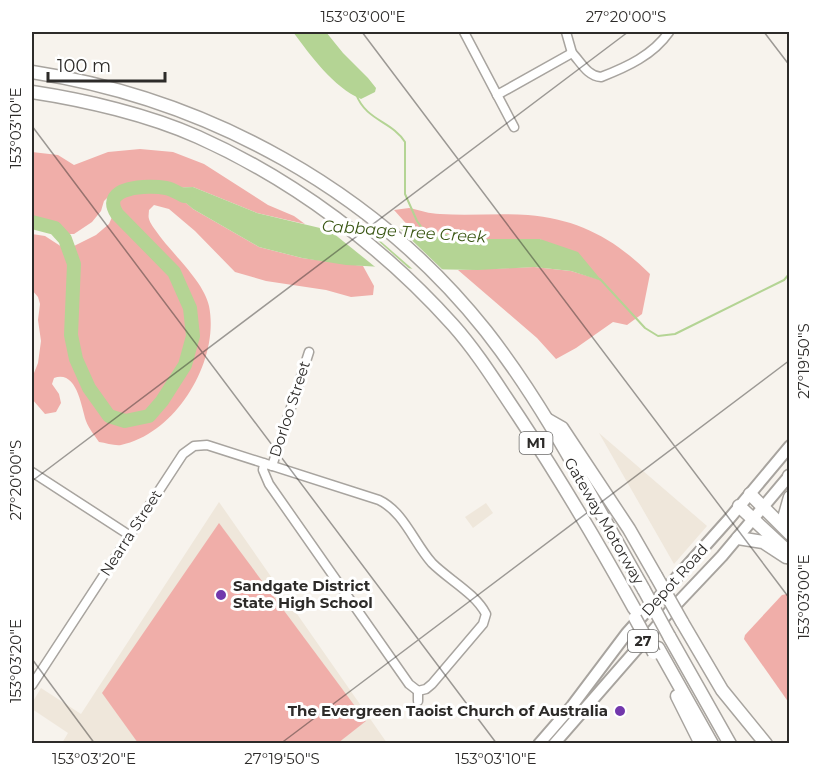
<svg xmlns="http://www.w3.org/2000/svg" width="821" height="775" font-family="Montserrat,sans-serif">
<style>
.built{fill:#efe7db}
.green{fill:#f0aea9}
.water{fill:#b4d494}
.pier{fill:#f7f3ed}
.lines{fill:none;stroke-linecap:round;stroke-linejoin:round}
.stream{stroke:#b4d494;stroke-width:2}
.river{stroke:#b4d494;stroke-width:14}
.minor-casing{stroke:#a8a49f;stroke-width:11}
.major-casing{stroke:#a8a49f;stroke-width:14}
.highway-casing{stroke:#a8a49f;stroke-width:15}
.minor{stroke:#fff;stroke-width:8}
.major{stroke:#fff;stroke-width:10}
.highway{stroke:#fff;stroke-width:12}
.highway-bridge-casing{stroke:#a8a49f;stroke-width:15;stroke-linecap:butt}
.highway-bridge{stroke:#fff;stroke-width:12}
.ticks{fill:none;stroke:#2d2b29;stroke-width:1.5;stroke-opacity:0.45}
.poi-dot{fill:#7237ac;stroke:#fff;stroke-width:2}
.labels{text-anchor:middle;stroke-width:6;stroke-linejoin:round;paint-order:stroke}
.shield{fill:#fff;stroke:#6c6b69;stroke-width:1.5}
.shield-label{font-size:14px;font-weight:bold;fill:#2d2b29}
.street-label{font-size:15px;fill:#2d2b29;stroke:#fff}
.poi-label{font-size:15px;font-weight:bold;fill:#2d2b29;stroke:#fff;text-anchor:start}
.water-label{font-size:16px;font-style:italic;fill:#3a5714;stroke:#fff}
.neatline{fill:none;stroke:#2d2b29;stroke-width:2}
.ticks-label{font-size:15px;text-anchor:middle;fill:#2d2b29}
</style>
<rect width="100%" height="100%" fill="#f7f3ed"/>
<g class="built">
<path d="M599,433L707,526L674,564Z"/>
<path d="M219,502L387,743H62L68,733L32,709V703L41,688L81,714Z"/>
<path d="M486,503L493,513L473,528L465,517Z"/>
</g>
<g class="green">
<path d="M140,149L173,152L204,164L268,205L294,216L305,224L257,213L193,187L176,188L151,182L119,186L104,201L101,211L92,222L74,234H67L56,224L37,218H32V152L58,155L74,165L108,152Z"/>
<path d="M147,190L162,191L177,195L193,209L259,247L302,258L363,266L374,286L373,295L351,297L326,290L266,281L235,272L195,231L169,209L154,205L149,210C149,213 148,216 149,219C150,223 154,228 156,231C170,252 204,281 209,306C220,360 177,433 121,445C115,446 106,443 99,442C95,436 89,429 86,421C81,406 77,370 54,378L52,384L59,394L61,403L56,412L45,414L32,399V378L38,363L41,341L38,320L40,304L38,297L32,290V234L45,236L62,247L74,246L96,235L109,224L119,201L124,196Z"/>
<path d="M409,208C419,210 430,214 440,214C469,216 499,213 528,215C578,219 615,239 650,274L642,314L627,325L613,322L576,348L556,359L537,338L458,270L534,267L571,271L601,280L540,239H486L412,230L394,210Z"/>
<path d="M219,523L366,721L338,743H138L102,693Z"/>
<path d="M787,594L790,596L789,703L744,639L745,635L782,595Z"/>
</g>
<g class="water">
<path d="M293,32H326L343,53L368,78L376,88L375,92L361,99C333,87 311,56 293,32Z"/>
<path d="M193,187L257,213L320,228L378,226L486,239H540L578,252L602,281L571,271L534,267L478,270L419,269L346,265L302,258L259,247L193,209L168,188Z"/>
</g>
<g class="pier">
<path d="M378,223L396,225L446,273L416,272L361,224Z"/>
<path d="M358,224L376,239L413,272L379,270L323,225Z"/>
</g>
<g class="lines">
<g class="stream">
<path d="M356,94C366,121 392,121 405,142V194L417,221L425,232"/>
<path d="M600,279L645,328L658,336L675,334L784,280L790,273"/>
</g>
<path class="river" d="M32,222L55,228L65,239L74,264L71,335L76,359L89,388L109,416L125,421L149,416L162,401L185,365L193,336L190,308L174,272L117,214C99,186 149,185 166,188C172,189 178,193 184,196"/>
<g class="minor-casing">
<g id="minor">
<path d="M464,32L514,127"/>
<path d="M566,32L572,53"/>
<path d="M497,95L572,53C581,62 587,76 601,77C627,67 653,55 669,32"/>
<path d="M272,466L309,352"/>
<path d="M32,472L129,535"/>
<path d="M32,685L183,454L194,446L207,445L379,500C404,512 414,543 432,563C449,580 475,593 486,614L483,624L432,684L426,689L418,691L409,684L269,484L263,470L264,463"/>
<path d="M418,701V691"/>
</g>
</g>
<g class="major-casing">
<g id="major">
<path d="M539,744L572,706L627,633L729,519L790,446"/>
<path d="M554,744L669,612L722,556L790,475"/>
</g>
</g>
<g class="highway-casing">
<g id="highway">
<path d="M32,72C208,99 374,190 486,331C548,410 594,503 644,590"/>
<path d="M32,92C85,100 149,115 198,137C294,180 383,247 453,325C478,353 498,386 519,417C560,479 598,543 634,608L640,616"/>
<path d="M548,420L562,428L629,529L656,576"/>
<path d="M789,476H790"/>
<path d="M750,494L790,534"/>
<path d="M739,506L783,547L790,558"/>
<path d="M782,525L790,497"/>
<path d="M738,538L763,542L786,557"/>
<path d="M682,622L722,690L766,744"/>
<path d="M669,636L730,744"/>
<path d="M658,648L712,744"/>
<path d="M677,696L701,744"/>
</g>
</g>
<use href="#minor" class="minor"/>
<use href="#major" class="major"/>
<use href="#highway" class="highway"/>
<g class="highway-bridge-casing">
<g id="highway-bridge">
<path d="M656,576L682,622"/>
<path d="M644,590L669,636"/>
<path d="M635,618L654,653"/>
</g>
</g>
<use href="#highway-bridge" class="highway-bridge"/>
</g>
<path class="ticks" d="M362,32L790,599M764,32L790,66M32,126L497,744M32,481L628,32M32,659L95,744M280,744L790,360"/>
<g class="poi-dot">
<circle cx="221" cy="595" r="6"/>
<circle cx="620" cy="711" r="6"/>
</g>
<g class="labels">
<g class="shield">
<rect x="519.5" y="432" width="33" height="22" rx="4.5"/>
<rect x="628" y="630" width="30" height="22" rx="4.5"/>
</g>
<g class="shield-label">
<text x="536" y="448">M1</text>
<text x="643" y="646">27</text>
</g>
<g class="street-label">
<text transform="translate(290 409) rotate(-72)" y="5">Dorloo Street</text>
<text transform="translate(604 521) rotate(60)" y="5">Gateway Motorway</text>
<text transform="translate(131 533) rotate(-57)" y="5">Nearra Street</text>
<text transform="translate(675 580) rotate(-48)" y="5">Depot Road</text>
</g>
<g class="poi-label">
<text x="233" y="591">Sandgate District<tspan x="233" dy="17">State High School</tspan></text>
<text x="608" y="716" text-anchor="end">The Evergreen Taoist Church of Australia</text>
</g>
<g class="water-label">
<text transform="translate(404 231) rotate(4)" y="6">Cabbage Tree Creek</text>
</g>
</g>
<rect width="821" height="775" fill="none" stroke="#ffffff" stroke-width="66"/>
<path d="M48 72v9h117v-9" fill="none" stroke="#2d2b29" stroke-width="3"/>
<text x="57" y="72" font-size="18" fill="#2d2b29" stroke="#ffffff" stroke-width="4.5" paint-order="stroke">100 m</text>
<rect x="33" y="33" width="755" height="709" class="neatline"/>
<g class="ticks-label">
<text x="363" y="22">153°03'00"E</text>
<text x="626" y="22">27°20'00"S</text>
<text transform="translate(16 128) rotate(-90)" y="5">153°03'10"E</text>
<text transform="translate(804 361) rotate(-90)" y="5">27°19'50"S</text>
<text transform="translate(16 480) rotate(-90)" y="5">27°20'00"S</text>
<text transform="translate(804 597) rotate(-90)" y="5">153°03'00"E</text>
<text transform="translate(16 661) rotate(-90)" y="5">153°03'20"E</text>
<text x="94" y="764">153°03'20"E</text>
<text x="282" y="764">27°19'50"S</text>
<text x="496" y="764">153°03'10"E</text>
</g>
</svg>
